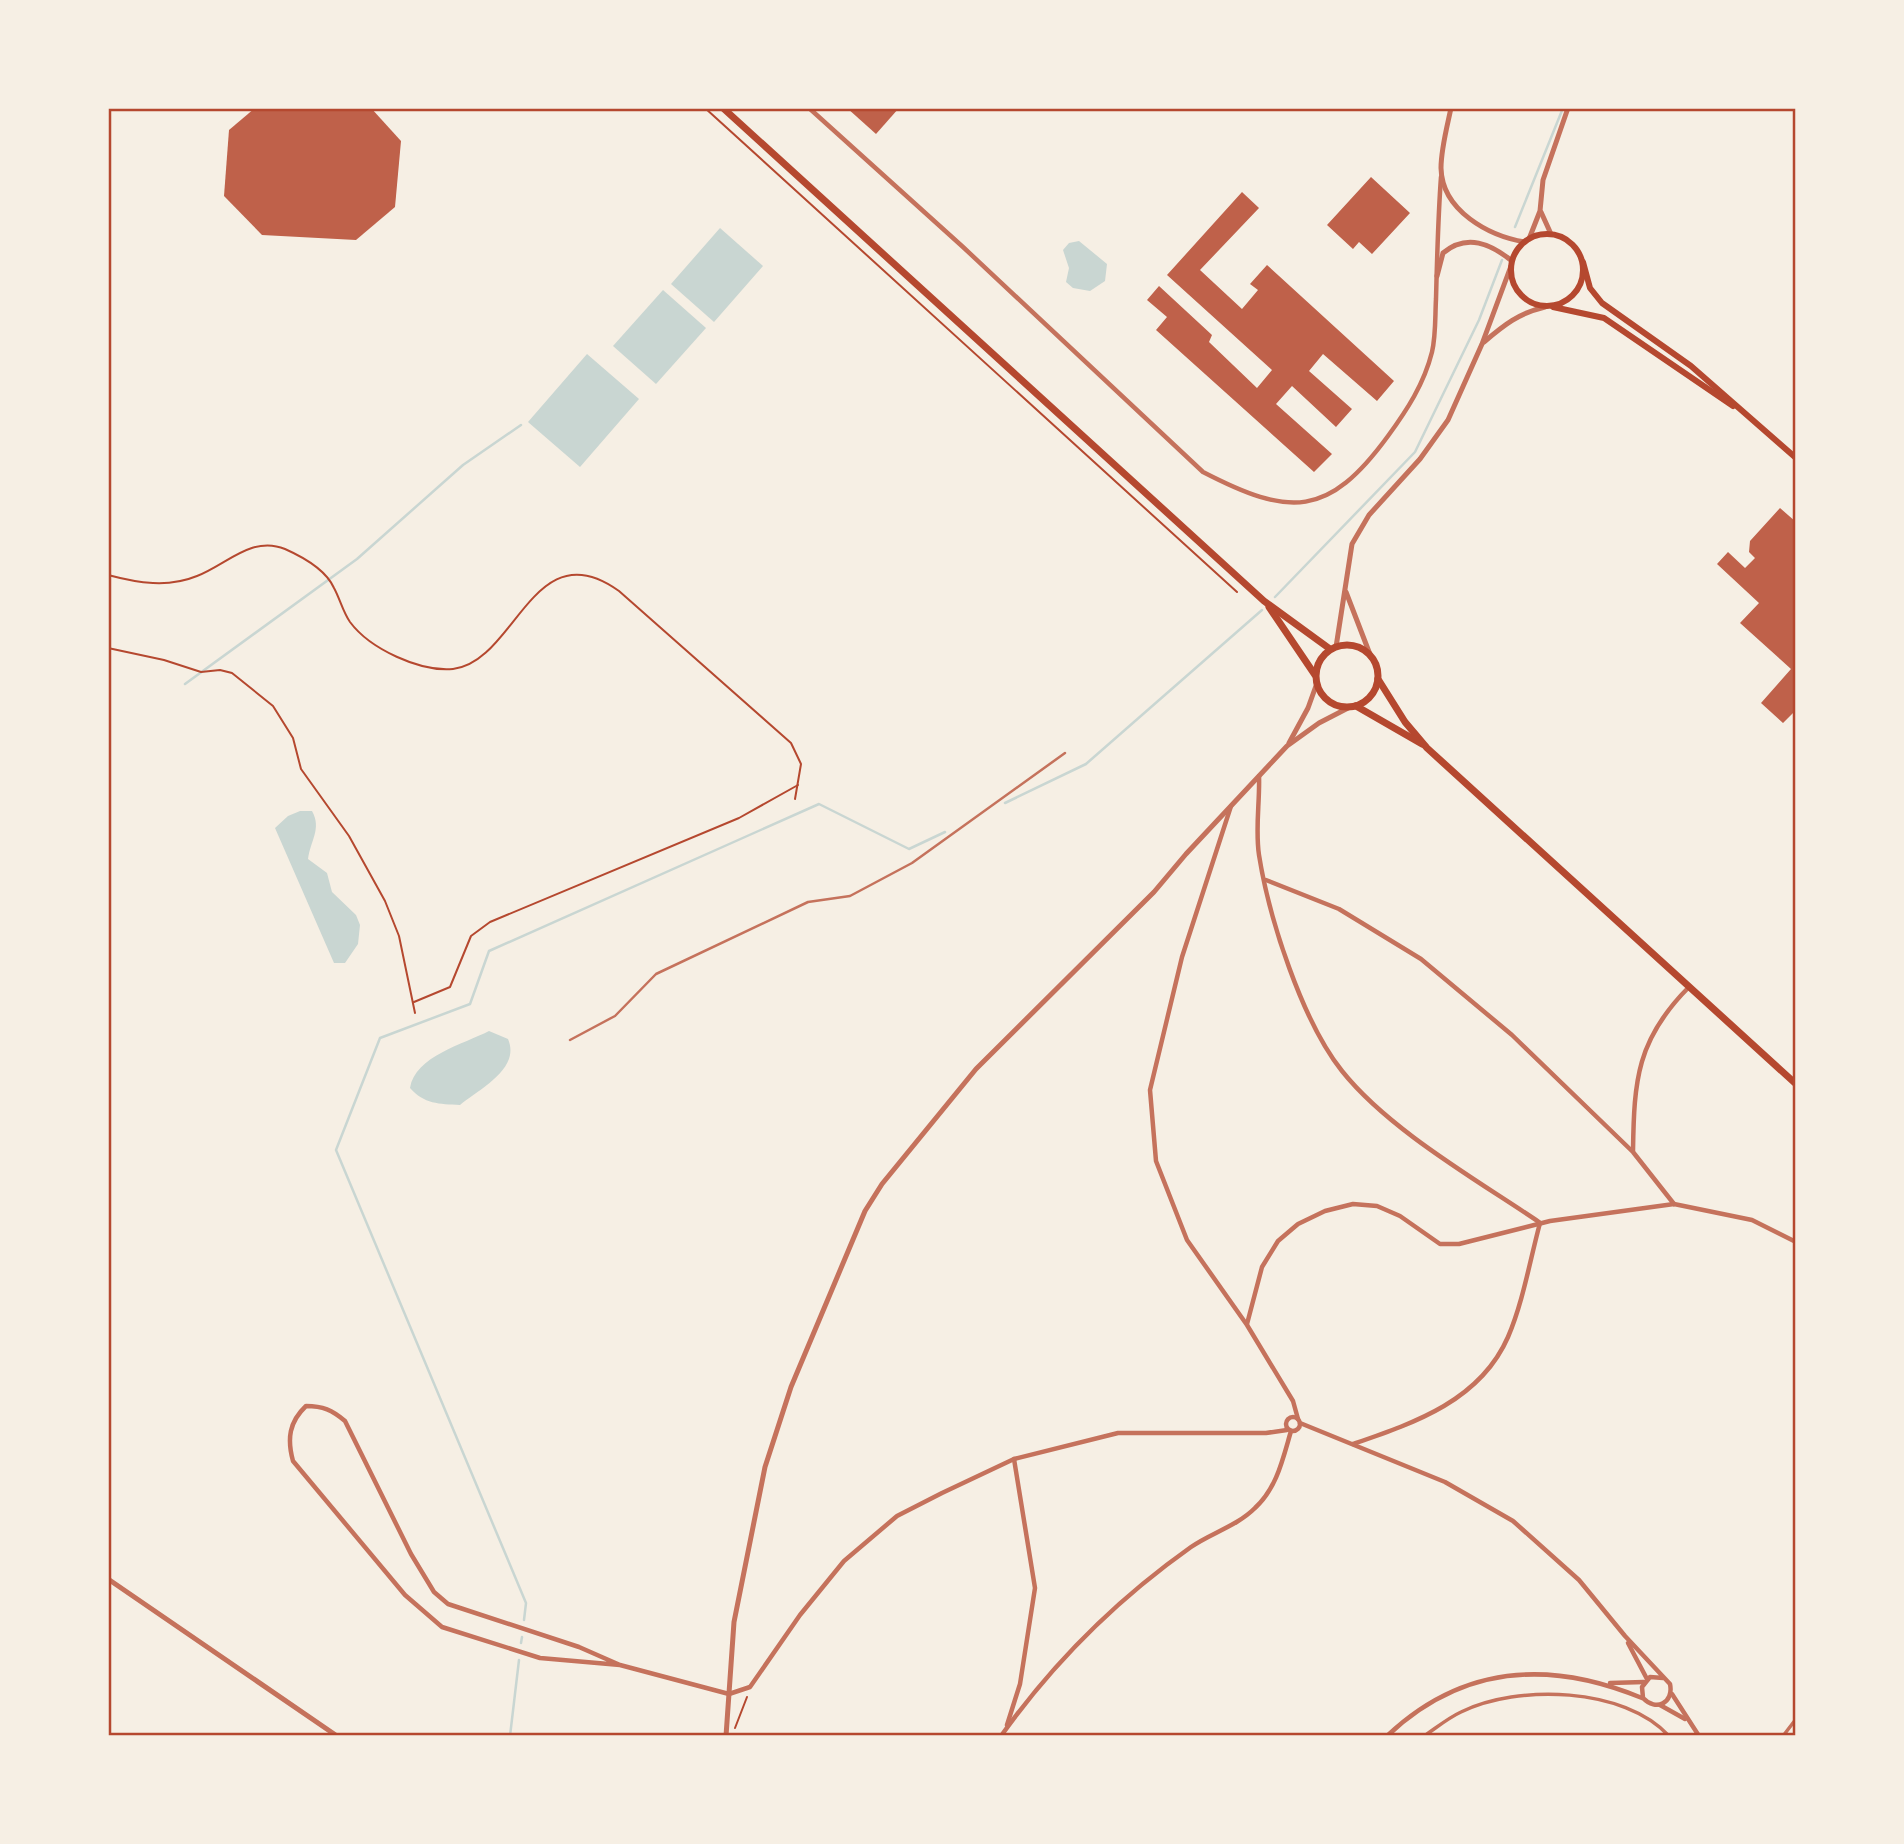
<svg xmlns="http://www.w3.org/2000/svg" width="1904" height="1844" font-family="Quicksand,sans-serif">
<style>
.water{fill:#c9d6d2}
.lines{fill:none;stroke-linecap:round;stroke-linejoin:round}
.stream{stroke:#c9d6d2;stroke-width:2.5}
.building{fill:#bf614a}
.path{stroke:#b5482f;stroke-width:2}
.service{stroke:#c5725c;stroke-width:2.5}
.pedestrian{stroke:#c5725c;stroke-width:3.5}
.minor{stroke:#c5725c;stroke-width:4.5}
.tertiary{stroke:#c5725c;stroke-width:5}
.secondary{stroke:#b5482f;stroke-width:6}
.primary{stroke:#b5482f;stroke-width:7}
.neatline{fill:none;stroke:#b5482f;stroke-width:2.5}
</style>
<rect width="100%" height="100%" fill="#f6efe4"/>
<g class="water">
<path d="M720,228L763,266L714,322L671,284Z"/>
<path d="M1079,241L1107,264L1105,281L1090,291L1073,288L1066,282L1069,268L1063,250L1069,243Z"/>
<path d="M663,290L706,328L656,384L613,346Z"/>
<path d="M587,354L639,399L580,467L528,422Z"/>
<path d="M300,811H312C322,829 310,841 308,859L327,873L332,892L356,915L360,925L358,944L345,963H334L275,828L288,816Z"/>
<path d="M489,1031L508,1039C521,1069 479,1089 460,1105C439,1104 424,1104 410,1088C415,1056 464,1044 489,1031Z"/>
</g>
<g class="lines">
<g class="stream">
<path d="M1515,227L1563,108"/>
<path d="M1275,597L1415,452L1479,320L1502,260"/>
<path d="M185,684L357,559L463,465L521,425"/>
<path d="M1005,803L1086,764L1262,610"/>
<path d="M524,1620L526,1603L336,1150L380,1038L470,1004L489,951L819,804L909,849L945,832"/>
<path d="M521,1643L522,1637"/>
<path d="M510,1736L519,1660"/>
</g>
</g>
<g class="building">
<path d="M255,108H371L401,141L395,207L356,240L262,235L224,196L229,130Z"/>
<path d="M847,108H899L876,134Z"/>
<path d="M1371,177L1410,213L1372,254L1359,242L1353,249L1327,225Z"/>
<path d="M1242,192L1259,208L1200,270L1242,309L1258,290L1250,284L1267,265L1394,381L1377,401L1323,354L1309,371L1352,409L1336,427L1292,386L1276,404L1332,454L1314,472L1156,330L1167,317L1147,300L1159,286L1212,335L1209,342L1257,388L1272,370L1167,275Z"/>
<path d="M1780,508L1796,522V710L1783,723L1761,703L1791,669L1740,623L1759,603L1717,564L1728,552L1745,568L1755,558L1749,552L1750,541Z"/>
</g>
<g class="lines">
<g class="path">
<path d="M705,108L1237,592"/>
<path d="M108,575C138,583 168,588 197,576C226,565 252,535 285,549C303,557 326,570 334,588C340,599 343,612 350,622C370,649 420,672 453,669C516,662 533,529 619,591L791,743L801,764L795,799"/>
<path d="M108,648L164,660L201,672L220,670L232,673L273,706L293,738L301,769L349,836L385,901L399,936L415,1013"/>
<path d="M414,1002L450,987L471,936L490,922L739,818L798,785"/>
<path d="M735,1728L747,1697"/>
</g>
<path class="service" d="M570,1040L615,1016L656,974L808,902L850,896L912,863L1065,753"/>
<g class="pedestrian">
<path d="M1424,1736C1436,1728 1448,1718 1461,1712C1518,1684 1624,1687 1669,1736"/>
<path d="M1783,1736L1796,1719"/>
</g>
<g class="minor">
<path d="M809,108L963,247L1203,472C1290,517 1328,518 1388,436C1407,410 1424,384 1432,352C1436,335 1435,316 1436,299C1437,258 1438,218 1441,177"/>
<path d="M1259,776C1260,801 1255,829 1259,855C1269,918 1302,1021 1342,1071C1389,1130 1477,1180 1539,1222"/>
<path d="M1231,806L1182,957L1150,1090L1156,1161L1187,1240L1247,1325L1293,1401L1298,1419"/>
<path d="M1266,880L1339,909L1421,959L1512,1035L1633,1152L1674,1204"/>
<path d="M1633,1151C1634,1080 1637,1039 1689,987"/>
<path d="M1247,1324L1262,1267L1278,1241L1298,1224L1325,1211L1353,1204L1377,1206L1400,1216L1440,1244H1459L1550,1221L1674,1204L1752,1220L1796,1242"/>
<circle cx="1293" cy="1424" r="7"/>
<path d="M1300,1423L1445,1482L1513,1521L1579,1580L1625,1636L1670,1684C1674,1703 1656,1712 1643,1698L1642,1687L1650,1677L1663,1678"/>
<path d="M1353,1444C1414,1423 1480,1401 1508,1337C1523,1302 1530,1260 1540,1223"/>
<path d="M1628,1643L1647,1679"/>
<path d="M620,1665L579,1647L448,1604L434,1592L411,1554L345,1421C332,1410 323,1406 306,1406C289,1422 287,1439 293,1461L405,1595L442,1627L540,1658L620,1665L729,1694L750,1687L800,1615L844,1561L897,1516L942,1493L1014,1459L1118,1433H1266L1287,1430"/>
<path d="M1610,1683L1644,1682"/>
<path d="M1672,1694L1699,1736"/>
<path d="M1660,1705L1685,1719"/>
<path d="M1007,1725L1020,1684L1035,1588L1014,1459"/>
<path d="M1001,1736C1053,1663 1119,1598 1191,1547C1211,1533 1237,1526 1255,1508C1277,1488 1283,1458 1291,1431"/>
<path d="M1387,1736C1462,1665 1550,1660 1642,1698"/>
</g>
<g class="tertiary">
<path d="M1451,108C1447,127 1441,149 1441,168C1442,211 1489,236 1525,242"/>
<path d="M1541,212L1551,234"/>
<path d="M1529,239L1540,211L1543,180L1568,108"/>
<path d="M1437,276L1443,253C1467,233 1491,244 1512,261"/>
<path d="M1484,342C1504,325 1519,313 1545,307"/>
<path d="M1346,592L1371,657"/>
<path d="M1336,647L1352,544L1369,515L1420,459L1448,420L1482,344L1511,266"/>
<path d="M1289,743L1308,708L1317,683"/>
<path d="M108,1579L337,1736"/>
<path d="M726,1736L734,1622L765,1467L791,1387L865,1211L882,1184L976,1069L1154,892L1186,854L1287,746L1319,723L1350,707"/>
</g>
<g class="secondary">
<circle cx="1547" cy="270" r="36"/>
<path d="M1583,262L1590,288L1602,303L1691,366L1796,458"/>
<path d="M1553,307L1604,318L1733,406"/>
</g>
<g class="primary">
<path d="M723,108L1264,601L1330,649"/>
<path d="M1269,607L1315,675"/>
<circle cx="1347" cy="676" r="31"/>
<path d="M1378,679L1405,722L1427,748L1796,1084"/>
<path d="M1356,706L1422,744"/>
</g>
</g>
<rect width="1904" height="1844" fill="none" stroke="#f6efe4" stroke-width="220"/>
<rect x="110" y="110" width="1684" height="1624" class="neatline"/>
</svg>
